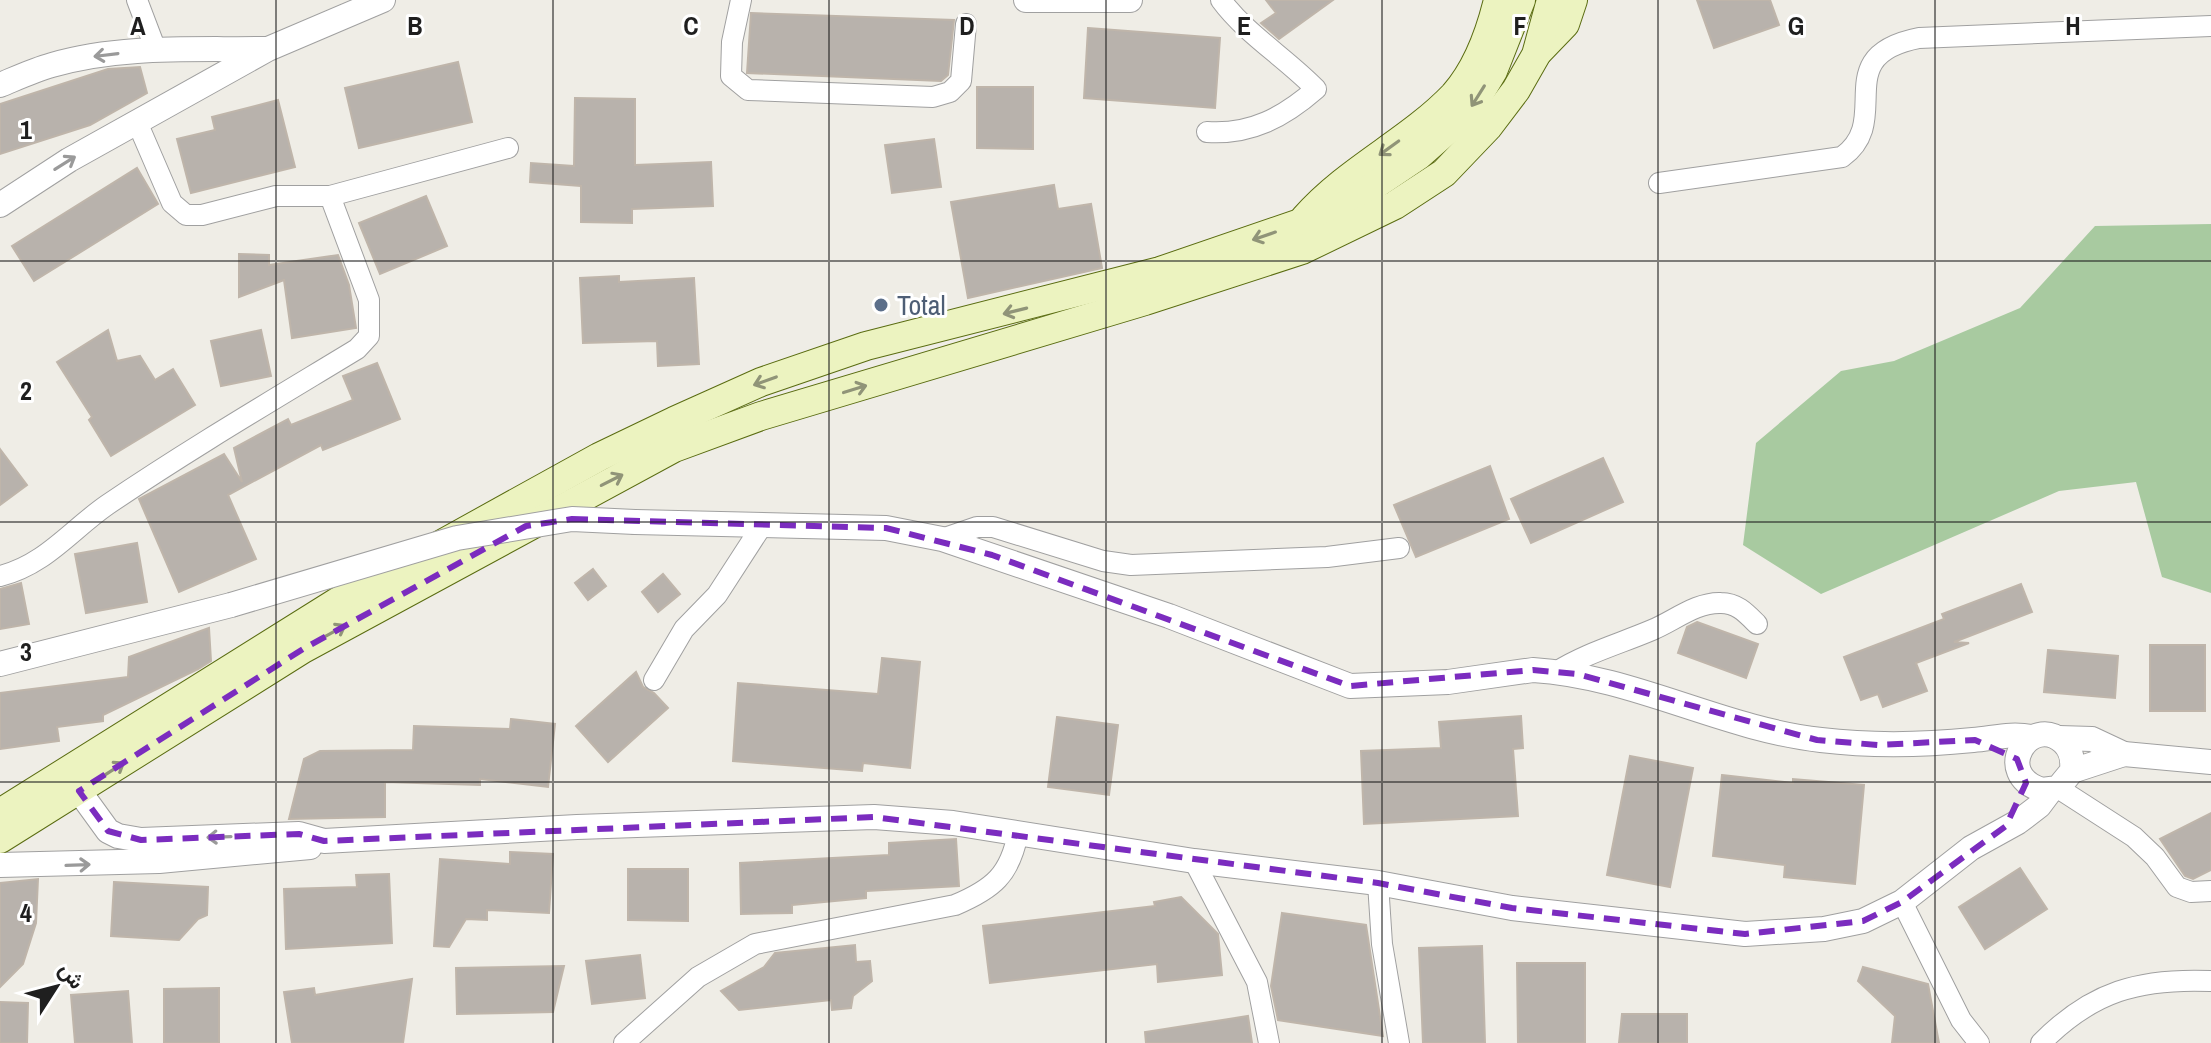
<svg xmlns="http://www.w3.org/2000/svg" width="2211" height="1043" font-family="'Archivo Narrow',Vazirmatn,sans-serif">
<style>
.forest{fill:#a8caa0}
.building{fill:#b8b2ac;stroke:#bfb5aa;stroke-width:2}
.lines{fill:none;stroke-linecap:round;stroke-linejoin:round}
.minor-casing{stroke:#a0a0a0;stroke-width:22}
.tertiary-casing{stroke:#a0a0a0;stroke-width:26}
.secondary-casing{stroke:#5a6c11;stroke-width:30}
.minor{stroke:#fff;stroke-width:20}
.tertiary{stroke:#fff;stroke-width:24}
.secondary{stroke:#ecf3c0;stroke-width:28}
.tertiary-bridge-casing{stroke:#a0a0a0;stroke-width:26;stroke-linecap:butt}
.tertiary-bridge{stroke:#fff;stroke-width:24}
.oneway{stroke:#9a9a9a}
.oneway2{stroke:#909478}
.marked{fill:none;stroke:#7b2cbf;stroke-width:6;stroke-dasharray:16 10;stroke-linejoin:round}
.grid{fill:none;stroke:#1f1f1f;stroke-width:2;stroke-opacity:0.55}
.service-dot{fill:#5c6f8a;stroke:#fff;stroke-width:3}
.labels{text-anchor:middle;stroke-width:6;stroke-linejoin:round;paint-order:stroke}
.service-label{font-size:28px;fill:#4e5e75;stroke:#fff;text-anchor:start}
.grid-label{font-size:26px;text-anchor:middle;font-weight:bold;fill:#1f1f1f;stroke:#fff;stroke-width:6;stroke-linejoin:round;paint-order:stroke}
</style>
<rect width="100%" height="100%" fill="#efede6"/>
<path class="forest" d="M2211,224V593L2162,577L2136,482L2059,491L1821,594L1743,545L1756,443L1841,371L1894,361L2020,308L2095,226Z"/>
<g class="building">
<path d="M1266,0H1333L1279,39L1261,23L1276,13Z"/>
<path d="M1697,0H1770L1779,25L1714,48Z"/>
<path d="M751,13L954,20L948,75L941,81L747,73Z"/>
<path d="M1088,28L1220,38L1215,108L1084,98Z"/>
<path d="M458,62L472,122L359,148L345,88Z"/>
<path d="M140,67L147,93L90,125L0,154V104L108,69Z"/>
<path d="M977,87H1033V149L977,148Z"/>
<path d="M575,98L635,99V165L711,162L713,206L632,209V223L581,222V186L530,182L531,163L574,166Z"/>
<path d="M278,100L295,167L191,193L177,139L215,130L212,117Z"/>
<path d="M934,139L941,187L892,193L885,145Z"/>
<path d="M137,168L158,204L34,281L12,246Z"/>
<path d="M1054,185L1058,209L1091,204L1102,268L968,298L951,202Z"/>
<path d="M426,196L447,246L380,274L359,223Z"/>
<path d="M239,254L269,255V265L338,255L349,285L356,328L292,338L284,280L239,297Z"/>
<path d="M619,276V282L694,278L699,364L658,366L657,341L583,343L580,278Z"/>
<path d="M108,330L117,361L140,356L155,380L173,369L195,405L111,456L89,420L92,417L57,362Z"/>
<path d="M261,330L271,376L221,386L211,341Z"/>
<path d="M377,363L400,419L323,450L321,445L228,495L256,559L179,592L139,499L224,454L242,482L234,448L288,419L291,425L353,400L343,376Z"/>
<path d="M0,449L27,485L0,505Z"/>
<path d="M1603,458L1623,502L1531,543L1511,499Z"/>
<path d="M1490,466L1509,519L1416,557L1394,505Z"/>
<path d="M137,543L147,602L86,613L75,554Z"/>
<path d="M593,569L606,586L588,600L575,583Z"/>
<path d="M663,574L680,594L658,612L642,592Z"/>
<path d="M21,583L29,624L0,629V589Z"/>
<path d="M2021,584L2032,612L1954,642L1969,643L1916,663L1927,691L1883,707L1878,694L1861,700L1844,657L1944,619L1942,614Z"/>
<path d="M1697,622L1758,644L1746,678L1678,653L1687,627Z"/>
<path d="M209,628L211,661L198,669L103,715V721L57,727L59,741L0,749V693L128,677L129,657Z"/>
<rect x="2150" y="645" width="55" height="66"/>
<path d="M2048,650L2118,656L2115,698L2044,692Z"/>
<path d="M882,658L920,662L910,768L863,763L862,771L733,761L738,683L878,694Z"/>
<path d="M636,672L643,687L654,693L668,708L608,762L576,726Z"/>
<path d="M1521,716L1523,748L1513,749L1518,816L1364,824L1361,751L1441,748L1439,722Z"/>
<path d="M1057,717L1118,725L1109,795L1048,787Z"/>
<path d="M511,719L555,724L548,787L480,779V785L385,782V817L289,819L304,759L320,751L413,750L414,726L510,729Z"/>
<path d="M1630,756L1693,768L1670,887L1607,875Z"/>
<path d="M1722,775L1793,783V779L1864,785L1855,884L1784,877L1785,865L1713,856Z"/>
<path d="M2211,813V870L2193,879L2185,876L2160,839Z"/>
<path d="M956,839L959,886L866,891V898L792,905V913L741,914L740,863L889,855V843Z"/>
<path d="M510,852L553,854L549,913L487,910V920L466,919L449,947L434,946L440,859L510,864Z"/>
<path d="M2020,868L2047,909L1985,949L1959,907Z"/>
<path d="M628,869H688V921L628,920Z"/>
<path d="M389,874L392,943L286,949L284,889L357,887L356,875Z"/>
<path d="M38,879L36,923L23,964L0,987V883Z"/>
<path d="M114,882L208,887L207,915L198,919L179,940L111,936Z"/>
<path d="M1181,897L1218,934L1222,975L1158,982L1157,964L990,983L983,926L1155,906L1154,902Z"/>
<path d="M1282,913L1366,925L1383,1036L1278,1020L1271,986Z"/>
<path d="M855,945L856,962L870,961L872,981L853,996L851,1008L832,1010L831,1000L739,1010L721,991L764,967L775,953Z"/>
<path d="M1482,946L1485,1043H1423L1419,948Z"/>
<path d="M640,955L645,998L592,1004L586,961Z"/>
<path d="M1517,963H1585V1043H1518Z"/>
<path d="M564,966L553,1012L457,1014L456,968Z"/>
<path d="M1863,967L1928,984L1939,1043H1892L1895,1016L1858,981Z"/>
<path d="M412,979L403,1043H292L284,992L314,988L315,995Z"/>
<path d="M219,988V1043H164V989Z"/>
<path d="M128,991L132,1043H75L71,995Z"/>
<path d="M0,1002L28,1003L27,1043H0Z"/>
<path d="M1622,1014H1687V1043H1619Z"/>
<path d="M1248,1016L1252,1043H1146L1145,1032Z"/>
</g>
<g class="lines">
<g class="minor-casing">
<g id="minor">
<path d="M137,0L156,50"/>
<path d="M741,0L732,42L731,76L748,90L933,97L950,92L961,81L966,24"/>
<path d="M137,122L172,203L186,215H202L276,196H330L508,148"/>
<path d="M1207,132C1251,135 1284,117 1316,89C1286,58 1246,34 1221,0"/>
<path d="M1659,183L1842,157C1895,119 1827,56 1919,38L2211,26"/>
<path d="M942,539L977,527H993L1103,561L1131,565L1327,557L1399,548"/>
<path d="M0,576C45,565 71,530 107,505C188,450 273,400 357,349L369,336V300L330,196"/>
<path d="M1556,672C1586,653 1619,644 1652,630C1674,621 1696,602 1721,603C1737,603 1746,613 1757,624"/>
<path d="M654,680L684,629L717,595L763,524"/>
<path d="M2058,788L2134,837L2155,857L2177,887L2191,892L2211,891"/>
<path d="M1194,861L1257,982L1269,1043"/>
<path d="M1378,883L1382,944L1399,1043"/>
<path d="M1902,902L1961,1020L1979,1043"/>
<path d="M624,1043L698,977L755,944L955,905C993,889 1010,875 1018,833"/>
<path d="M2041,1043C2092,991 2140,978 2211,981"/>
</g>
</g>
<g class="tertiary-casing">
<g id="tertiary">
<path d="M1026,0H1130"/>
<path d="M0,85C17,78 34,70 52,65C120,45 195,50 265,49"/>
<path d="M0,205L69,160L268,49L383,0"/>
<path d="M635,522L886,528L942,539L1169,616L1350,686L1448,682L1533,670C1633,676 1722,729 1821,740C1871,746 1923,745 1973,740C1995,738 2010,733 2032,737"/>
<path d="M0,664L231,605"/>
<path d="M2059,738L2092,739L2124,754L2211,762"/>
<path d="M2072,771C2073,760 2072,750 2063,742C2030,713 1991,774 2042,790L2058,788L2072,771L2124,754"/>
<path d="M79,791L108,831L118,836L141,840L299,834L324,841L577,827L874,817L953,823L1194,861L1378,883L1512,908L1745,934L1824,929L1863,921L1902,902L1971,848L2018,822L2039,806L2051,790"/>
<path d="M0,865L159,861L310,847"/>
</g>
</g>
<g class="secondary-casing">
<g id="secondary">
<path d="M1539,51L1565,24L1573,0"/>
<path d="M1305,218C1348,169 1409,142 1454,95C1477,69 1490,33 1498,0"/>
<path d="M0,813L337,602L599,457L674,421L761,382L866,346L1160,271L1338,210L1418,156L1469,111L1493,71L1521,0"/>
<path d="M0,839L303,649L674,448L761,416L1145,301L1302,250L1395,205L1444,173L1488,127L1516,90L1536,55L1551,0"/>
</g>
</g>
<use href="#minor" class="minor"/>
<use href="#tertiary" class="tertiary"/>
<use href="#secondary" class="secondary"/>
<g class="tertiary-bridge-casing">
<path id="tertiary-bridge" d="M231,605L457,538L572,519L635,522"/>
</g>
<use href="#tertiary-bridge" class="tertiary-bridge"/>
</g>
<defs><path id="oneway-shaft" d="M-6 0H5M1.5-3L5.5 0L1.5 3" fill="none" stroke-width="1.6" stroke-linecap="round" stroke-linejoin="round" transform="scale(2)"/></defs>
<g class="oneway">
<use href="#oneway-shaft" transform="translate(106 55) rotate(173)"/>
<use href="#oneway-shaft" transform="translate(65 163) rotate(-32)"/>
<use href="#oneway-shaft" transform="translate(219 837) rotate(178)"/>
<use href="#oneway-shaft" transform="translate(78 865) rotate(-2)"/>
</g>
<g class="oneway2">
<use href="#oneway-shaft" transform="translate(1478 96) rotate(122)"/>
<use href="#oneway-shaft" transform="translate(1389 148) rotate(144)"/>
<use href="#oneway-shaft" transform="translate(1264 236) rotate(161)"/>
<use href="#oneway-shaft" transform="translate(1015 311) rotate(166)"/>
<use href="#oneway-shaft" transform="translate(765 381) rotate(160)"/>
<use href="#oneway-shaft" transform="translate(855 389) rotate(-17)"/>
<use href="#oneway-shaft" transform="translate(612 480) rotate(-27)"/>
<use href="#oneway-shaft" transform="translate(335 631) rotate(-29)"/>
<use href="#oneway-shaft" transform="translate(114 769) rotate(-33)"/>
</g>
<path class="marked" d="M572,519L886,528L992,555L1350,686L1533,670L1577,674L1817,740L1878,745L1975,740L2017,759L2026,783L2006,826L1902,902L1863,921L1745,934L1512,908L1378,883L874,817L324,841L299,834L141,840L108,831L79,791L303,649L526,526Z"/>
<path class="grid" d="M276,0V1043M553,0V1043M829,0V1043M1106,0V1043M1382,0V1043M1658,0V1043M1935,0V1043M0,261H2211M0,522H2211M0,782H2211"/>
<circle class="service-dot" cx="881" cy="305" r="8"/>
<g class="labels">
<g class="service-label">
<text x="897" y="315">Total</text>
</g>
</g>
<g class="grid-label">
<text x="138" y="35">A</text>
<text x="415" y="35">B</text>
<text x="691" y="35">C</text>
<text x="967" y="35">D</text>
<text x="1244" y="35">E</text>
<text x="1520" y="35">F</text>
<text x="1796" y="35">G</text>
<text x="2073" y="35">H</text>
<text x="26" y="139">1</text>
<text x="26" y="400">2</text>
<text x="26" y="661">3</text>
<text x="26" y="922">4</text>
</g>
<g transform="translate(56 987) rotate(54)" stroke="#ffffff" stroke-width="6" paint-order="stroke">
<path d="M0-6L14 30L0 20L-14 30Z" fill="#1f1f1f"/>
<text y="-12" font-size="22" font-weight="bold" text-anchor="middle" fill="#1f1f1f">ش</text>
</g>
</svg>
